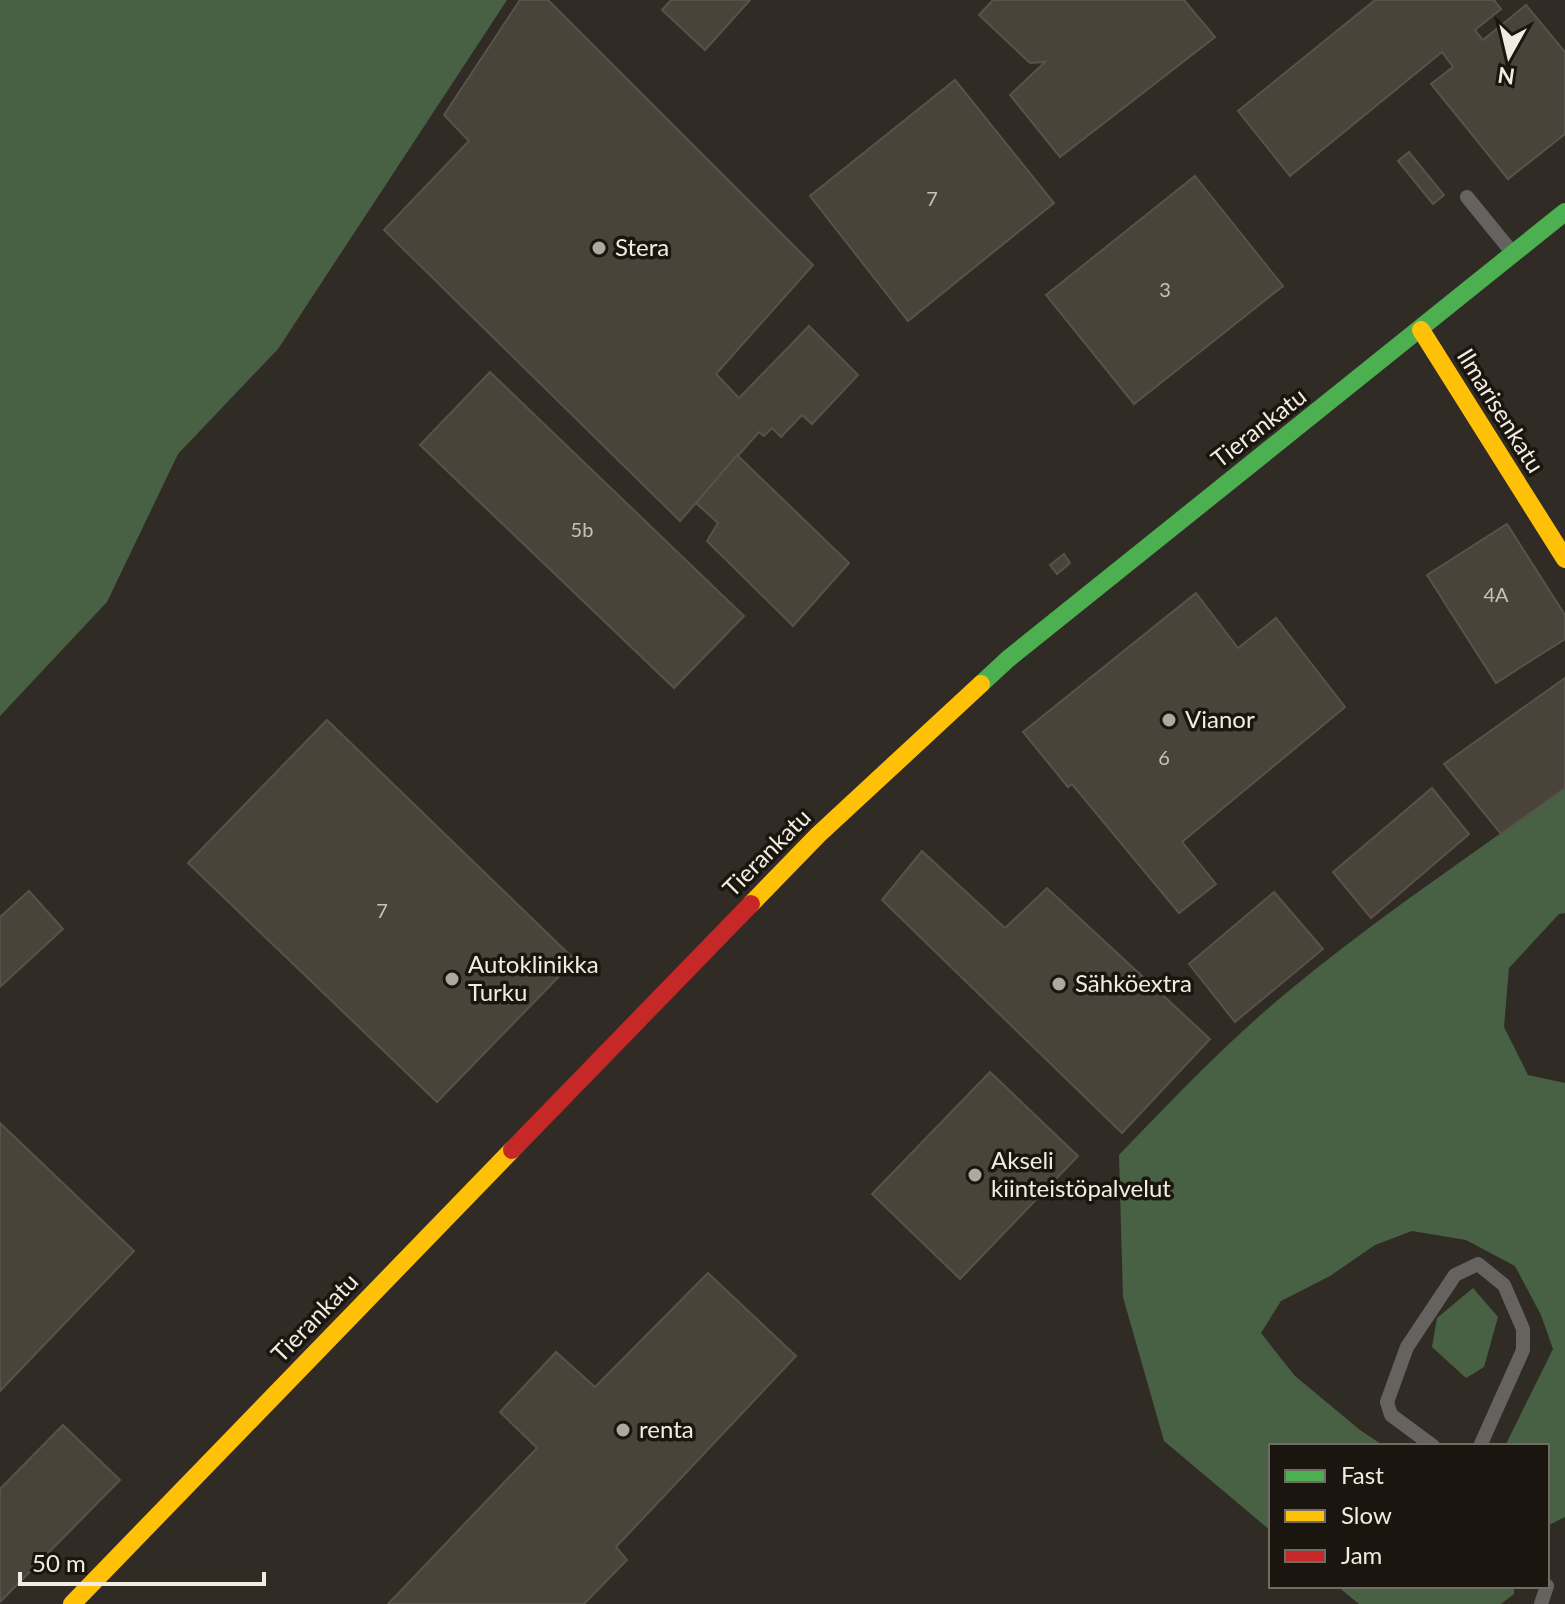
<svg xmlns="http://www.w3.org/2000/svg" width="1565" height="1604" font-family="Lato,sans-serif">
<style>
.forest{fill:#486144}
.building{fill:#4a4339;stroke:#57524c;stroke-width:2}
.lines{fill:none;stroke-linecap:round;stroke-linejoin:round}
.lane{stroke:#666260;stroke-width:14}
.fast{stroke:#4caf50;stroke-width:18}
.slow{stroke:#ffc107;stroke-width:18}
.jam{stroke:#c62828;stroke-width:18}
.poi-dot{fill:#aea8a0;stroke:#1a150f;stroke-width:3}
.labels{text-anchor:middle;stroke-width:7;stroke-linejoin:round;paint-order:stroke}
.number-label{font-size:20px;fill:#c8c1b8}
.poi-label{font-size:24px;fill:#f2ebe2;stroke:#1a150f;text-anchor:start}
.street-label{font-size:24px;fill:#f2ebe2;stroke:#1a150f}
</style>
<rect width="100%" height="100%" fill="#302b24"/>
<g class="forest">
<path d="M0,0H507L278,349L178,454L107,602L0,716Z"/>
<path d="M1565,788V913L1559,914L1509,968L1504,1027L1528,1075L1565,1083V1517L1551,1524L1547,1520V1446H1505L1553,1349L1541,1315L1515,1266L1466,1240L1412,1231L1375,1245L1330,1276L1281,1301L1261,1333L1295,1376L1360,1430L1384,1446H1271V1531L1164,1441L1123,1297L1119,1155C1173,1099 1226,1043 1285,994C1374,920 1471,855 1565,788Z"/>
<path d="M1473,1288L1498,1317L1484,1367L1466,1378L1432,1347L1437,1318Z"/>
<path d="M1337,1586H1514V1594L1501,1604H1359Z"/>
</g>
<g class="building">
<path d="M520,0H548L813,265L716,374L739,398L809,326L858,375L812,424L802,415L781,437L772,428L764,436L759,432L680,521L384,230L469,141L444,115Z"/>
<path d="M671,0H750L705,50L662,10Z"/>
<path d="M993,0H1184L1215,37L1060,157L1010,95L1045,62L1030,63L979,15Z"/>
<path d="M1375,0H1494L1501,9L1475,30L1483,40L1526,5L1565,52V134L1508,179L1431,84L1453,67L1442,52L1290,176L1238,111Z"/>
<path d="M955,80L1054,203L908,321L810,196Z"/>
<path d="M1409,152L1444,195L1433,204L1398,161Z"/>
<path d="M1195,176L1283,286L1134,404L1046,295Z"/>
<path d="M490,372L744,616L674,688L420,445Z"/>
<path d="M737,455L849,563L793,626L707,541L718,523L696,503Z"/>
<path d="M1507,524L1565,615V639L1496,683L1427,575Z"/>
<path d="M1064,554L1070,563L1057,574L1050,565Z"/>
<path d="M1196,593L1238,648L1276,618L1345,707L1182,842L1216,884L1179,913L1072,784L1068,787L1023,732Z"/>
<path d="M1565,678V788L1501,834L1444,764Z"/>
<path d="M327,720L575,960L437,1102L188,863Z"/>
<path d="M1432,788L1469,834L1371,918L1333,872Z"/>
<path d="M922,851L1005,928L1047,888L1210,1039L1122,1133L882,900Z"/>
<path d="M29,891L63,929L0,987V917Z"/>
<path d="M1274,892L1323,949L1235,1022L1189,964Z"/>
<path d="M990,1072L1078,1156L960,1279L872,1194Z"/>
<path d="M0,1123L134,1251L0,1391Z"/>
<path d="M708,1273L796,1356L616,1547L627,1560L584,1604H388L537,1448L500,1412L556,1352L595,1387Z"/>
<path d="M63,1425L120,1480L0,1602V1489Z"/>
</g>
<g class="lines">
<g class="lane">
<path d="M1467,197L1511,251"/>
<path d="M1433,1446L1391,1415L1387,1402L1407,1347L1455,1275L1478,1264L1504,1285L1523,1329V1350L1480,1446"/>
<path d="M1541,1604L1547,1586"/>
</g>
<path class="fast" d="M981,684L1008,659L1565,212"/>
<g class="slow">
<path d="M1421,330L1565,559"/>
<path d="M751,904L818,835L981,684"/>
<path d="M72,1604L512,1150"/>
</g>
<path class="jam" d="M512,1150L751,904"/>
</g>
<g class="poi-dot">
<circle cx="599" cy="248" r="8"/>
<circle cx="1169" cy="720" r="8"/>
<circle cx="452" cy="979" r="8"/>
<circle cx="1059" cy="984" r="8"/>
<circle cx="975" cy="1175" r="8"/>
<circle cx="623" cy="1430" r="8"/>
</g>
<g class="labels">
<g class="number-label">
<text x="932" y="206">7</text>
<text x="1165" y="297">3</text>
<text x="582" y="537">5b</text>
<text x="1496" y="602">4A</text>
<text x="1164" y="765">6</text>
<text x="382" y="918">7</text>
</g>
<g class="poi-label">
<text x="615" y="256">Stera</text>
<text x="1185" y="728">Vianor</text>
<text x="468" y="973">Autoklinikka<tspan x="468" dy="28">Turku</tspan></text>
<text x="1075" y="992">Sähköextra</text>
<text x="991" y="1169">Akseli<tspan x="991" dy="28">kiinteistöpalvelut</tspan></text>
<text x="639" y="1438">renta</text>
</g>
<g class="street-label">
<text transform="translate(1500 411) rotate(58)" y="8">Ilmarisenkatu</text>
<text transform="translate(1259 428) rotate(-38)" y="8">Tierankatu</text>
<text transform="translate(767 853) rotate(-45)" y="8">Tierankatu</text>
<text transform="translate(315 1318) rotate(-46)" y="8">Tierankatu</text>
</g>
</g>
<rect x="1269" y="1444" width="280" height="144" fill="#1a150f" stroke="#706b63" stroke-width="2"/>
<rect x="1285" y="1470" width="40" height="12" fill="#4caf50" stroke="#706b63" stroke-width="2"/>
<text x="1341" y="1484" font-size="24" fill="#f2ebe2">Fast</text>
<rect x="1285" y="1510" width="40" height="12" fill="#ffc107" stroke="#706b63" stroke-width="2"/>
<text x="1341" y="1524" font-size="24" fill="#f2ebe2">Slow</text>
<rect x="1285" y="1550" width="40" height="12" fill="#c62828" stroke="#706b63" stroke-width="2"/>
<text x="1341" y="1564" font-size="24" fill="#f2ebe2">Jam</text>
<g transform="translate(1509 56) rotate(188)" stroke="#1a150f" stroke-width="6" paint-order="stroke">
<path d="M0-6L14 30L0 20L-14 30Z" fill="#f2ebe2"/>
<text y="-12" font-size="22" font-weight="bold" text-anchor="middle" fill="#f2ebe2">N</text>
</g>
<path d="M20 1572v12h244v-12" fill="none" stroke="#f2ebe2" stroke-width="4"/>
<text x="32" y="1572" font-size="24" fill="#f2ebe2" stroke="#1a150f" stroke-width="6" paint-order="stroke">50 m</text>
</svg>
